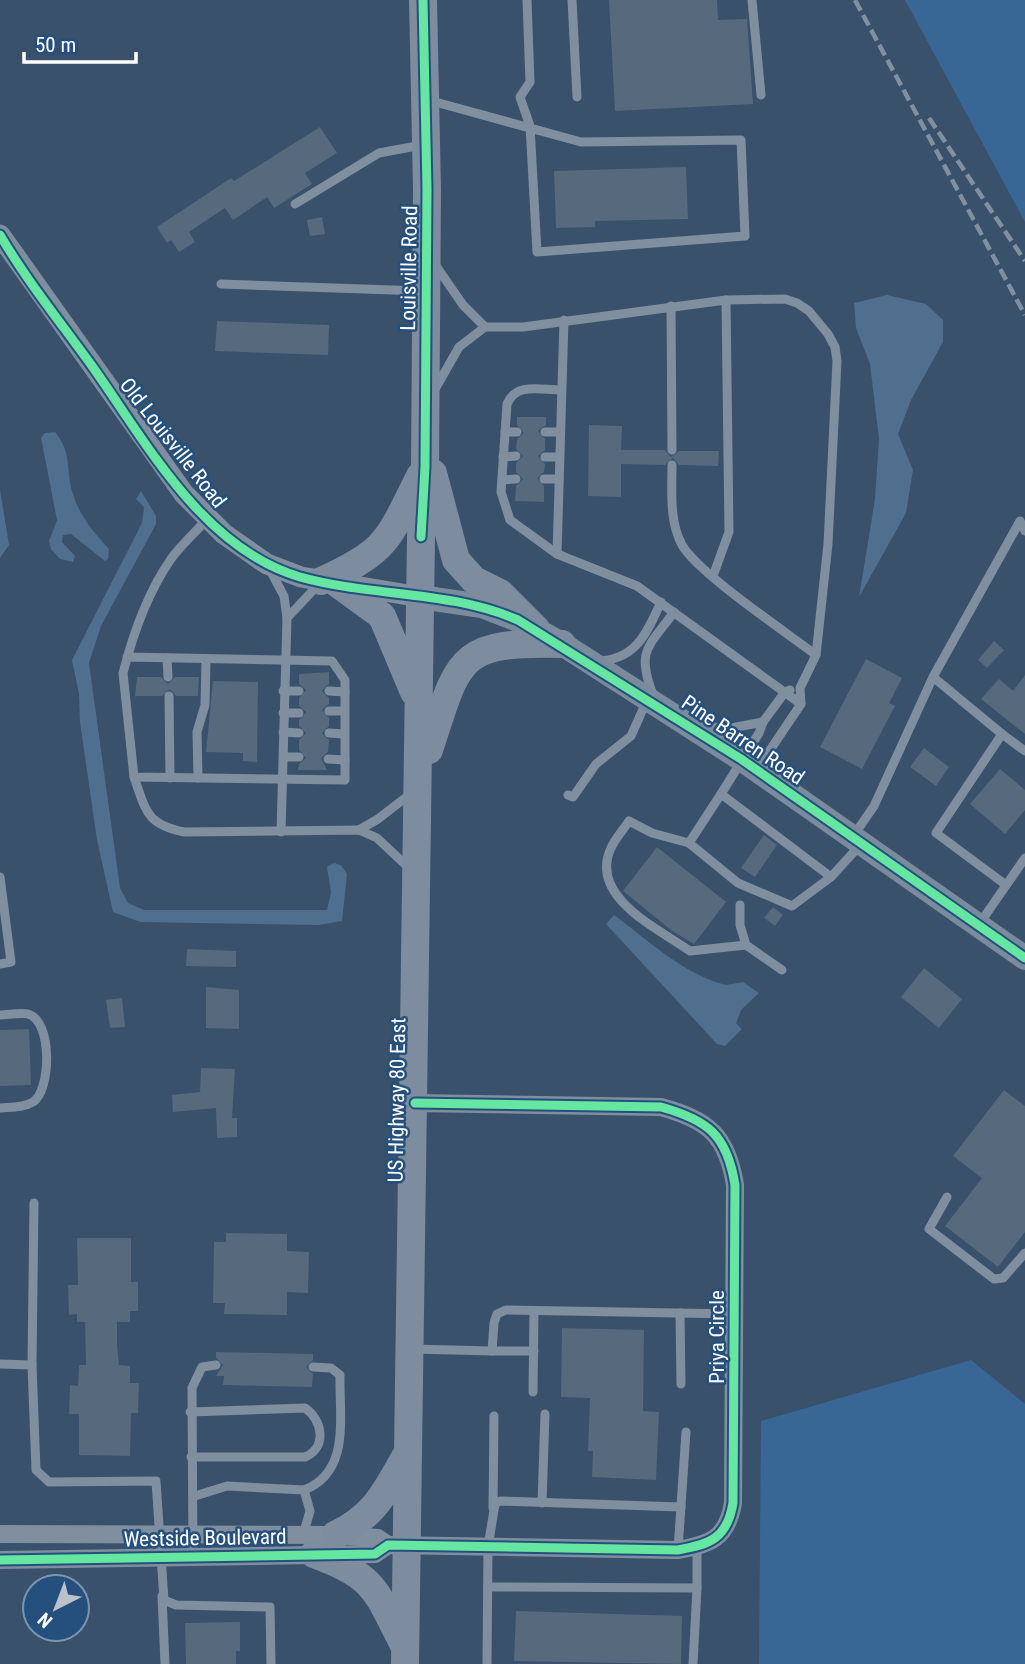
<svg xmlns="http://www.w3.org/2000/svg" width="1025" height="1664" font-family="'Roboto Condensed',sans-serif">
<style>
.green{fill:#396795}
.water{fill:#506e8e}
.building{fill:#56697d}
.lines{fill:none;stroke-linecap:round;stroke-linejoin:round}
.service{stroke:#7f8fa0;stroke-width:9}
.minor{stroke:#7f8fa0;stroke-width:18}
.tertiary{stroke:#7f8fa0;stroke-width:21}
.secondary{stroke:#7a8b9d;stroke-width:24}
.primary{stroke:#7d8d9f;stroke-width:28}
.rail{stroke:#8090a0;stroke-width:4.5;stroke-dasharray:12 5;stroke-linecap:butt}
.cycleway-casing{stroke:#25507e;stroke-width:13}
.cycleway{stroke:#66e7a1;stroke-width:9}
.labels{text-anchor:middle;stroke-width:5;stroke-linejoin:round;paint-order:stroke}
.street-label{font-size:21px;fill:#fff;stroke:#25507e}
</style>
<rect width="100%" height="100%" fill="#39516a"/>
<g class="green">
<path d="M905,0H1025V222Z"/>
<path d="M971,1360L1025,1404V1664H759L761,1421Z"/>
</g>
<g class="water">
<path d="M887,295L926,304L943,320V342L911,400L898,434L913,470L906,513L859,597L875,499L879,439L870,364L856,328L854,303Z"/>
<path d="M55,432C73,454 65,469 73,494C79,515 94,533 109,549L108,559L105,561L71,534L63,535L62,542L75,556L73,562L60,559L51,549L49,541L57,520L41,438L45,433Z"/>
<path d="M0,490L9,545L0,558Z"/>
<path d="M141,491L156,516V524L101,626L89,663L120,888L128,903L144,910H327L331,892L327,867L334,863L341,865L347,874L342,921L319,925L140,922L113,912L97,840L80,722L79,694L72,660L142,523L144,507L136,499Z"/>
<path d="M614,915C648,940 681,972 722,984C728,986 736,983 743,982L759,993L741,1010L736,1023L742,1029L725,1046L717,1044L606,924Z"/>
</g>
<g class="building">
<path d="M609,0H717L718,20L747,19L753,104L615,111Z"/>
<path d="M320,127L337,153L305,173L312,184L274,208L267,197L233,220L225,208L189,232L195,242L179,252L171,240L167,243L157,227L231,178L234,181Z"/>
<path d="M686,167L688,219L595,221V227L556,228L554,171Z"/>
<path d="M322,217L325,234L310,236L307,220Z"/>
<path d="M217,321L329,325L328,355L215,351Z"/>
<path d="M517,417H546V425L538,431L545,439V450L538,456L545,464L544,472L537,478L544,486V502L515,501L516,486L523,479L516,472V463L523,456L516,449L517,439L524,433L517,425Z"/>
<path d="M589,425L622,426L621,450H665L671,457L679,451H719L718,466L679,465L673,458L665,465L621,464V497L588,496Z"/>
<path d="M994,641L1004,650L987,668L978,660Z"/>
<path d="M866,659L902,678L889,703L895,706L862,769L820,747Z"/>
<path d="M329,672V684L322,691L329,698V704L322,710L329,718V726L322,733L329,740L328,752L321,758L327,770H298L299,764L306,758L299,750V740L306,733L299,726V720L306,712L299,706V698L306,690L299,684V674Z"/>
<path d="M1025,675V734L981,699L999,679L1013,691Z"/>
<path d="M137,677H161L168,684L175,677H199L198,696H176L170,689L162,696H135Z"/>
<path d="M213,681L258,682L257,762L243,761V753L206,752Z"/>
<path d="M924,748L949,767L936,786L910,767Z"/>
<path d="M1000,769L1025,790V810L1005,834L970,804Z"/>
<path d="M764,835L777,845L755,877L741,868Z"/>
<path d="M657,847L726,902L694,944L671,930L623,891Z"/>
<path d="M773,907L783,915L775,926L764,918Z"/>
<path d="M187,949L236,951V967L186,966Z"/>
<path d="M924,968L962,999L939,1028L901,997Z"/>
<path d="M206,987L239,990V1029L206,1028Z"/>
<path d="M122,998L125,1027L110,1028L106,1000Z"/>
<path d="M29,1029L31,1085L0,1086V1030Z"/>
<path d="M201,1068L235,1069L232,1118H237V1137L217,1138L216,1108L173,1112L172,1095L200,1092Z"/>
<path d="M1004,1090L1025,1106V1232L998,1267L945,1226L982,1178L953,1156Z"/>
<path d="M226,1233L287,1234V1251L309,1252L308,1293L287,1292V1315L224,1314L225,1303H213L214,1242H226Z"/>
<path d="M77,1238H131V1282H138V1311H130V1322H117V1345L119,1365L130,1366V1383H139L138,1413H131L130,1456L79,1455V1414H69L70,1385L78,1386L79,1365H86L85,1322H77V1314L69,1315L68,1285H78Z"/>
<path d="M562,1328L644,1330L643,1411L659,1412L656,1480L592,1477L593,1451H588L590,1398L561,1397Z"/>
<path d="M216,1352L313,1354V1360L306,1367L313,1374L312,1387L223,1385L224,1376H216L223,1365L216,1358Z"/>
<path d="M516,1611L682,1616L681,1664L514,1661Z"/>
<path d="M240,1622V1651H236V1664H186L185,1623Z"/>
</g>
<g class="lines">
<g class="service">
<path d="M572,0L577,97"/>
<path d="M752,0L761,95"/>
<path d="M428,100L581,142L741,140L745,236L537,252L530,126L520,97L530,82L527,0"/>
<path d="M295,204L379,153L422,145"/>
<path d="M434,263L463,305L485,327"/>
<path d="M221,284L422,291"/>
<path d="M671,306L672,450"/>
<path d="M561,390C541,390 516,382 507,404L501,492L510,520L557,554L637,586L801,704"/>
<path d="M434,391L459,347L485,327H523L726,300L785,299L797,303L809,311L828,334L835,347L837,361L828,544L816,655L800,688L801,704L758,768"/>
<path d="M505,432H517"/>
<path d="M545,432H560"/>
<path d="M503,457L516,456"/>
<path d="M545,457H559"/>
<path d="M672,465C672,491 669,521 682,545C698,573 786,632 816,655"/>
<path d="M544,479H559"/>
<path d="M502,480L516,479"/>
<path d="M557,554L564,320"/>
<path d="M269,568L284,596L287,618L281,832"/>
<path d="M713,576L729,532L726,300"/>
<path d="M287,618L319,584"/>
<path d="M127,657L332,661L345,680V780L134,777L123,673C133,634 148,592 171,559C181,545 196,532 207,519"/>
<path d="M167,658L168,677"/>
<path d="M599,661C637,659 647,632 661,602"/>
<path d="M933,677L1002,734"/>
<path d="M790,690L785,692L763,722L759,733L721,794L831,877L861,844"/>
<path d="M283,691H299"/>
<path d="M329,691L345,692"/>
<path d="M653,695C636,650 648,648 674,612"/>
<path d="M169,696L170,778"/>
<path d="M329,711H344"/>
<path d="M283,713H299"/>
<path d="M703,725L726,729L763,722"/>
<path d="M283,732L299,733"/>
<path d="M329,733L344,734"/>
<path d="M284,757H299"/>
<path d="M328,759L345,760"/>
<path d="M134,777C146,811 146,824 184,832L359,830L377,838L409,868"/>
<path d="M198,778L197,732L205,705L206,659"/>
<path d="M721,794L689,843L738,883L792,906L831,877"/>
<path d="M568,795L573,797L596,764L631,736L647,700"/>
<path d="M359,830L378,819L409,795"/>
<path d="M854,835L874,806L933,677L1020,521L1025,531"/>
<path d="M689,843L652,833L629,821C623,830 615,839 611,848C588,897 659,929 690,951L746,945L782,970"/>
<path d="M0,877L11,962L0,964"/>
<path d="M1006,885L936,833L1002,734L1025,751"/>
<path d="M740,905V925L746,945"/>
<path d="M980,923L1025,858"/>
<path d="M0,1015C8,1015 20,1012 28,1014C53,1021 51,1091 33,1102C23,1108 11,1107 0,1108"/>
<path d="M947,1197L929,1229L994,1279L1003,1278L1025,1253"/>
<path d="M680,1313L681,1384"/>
<path d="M412,1349L492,1351L494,1323L497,1314L506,1310L734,1314"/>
<path d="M492,1351H534"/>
<path d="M0,1364L32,1365L36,1470L49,1482L156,1481L164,1600L176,1605L270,1607L271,1664"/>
<path d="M32,1365L34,1203"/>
<path d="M533,1392L534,1311"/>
<path d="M190,1412L305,1408C323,1420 327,1448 305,1457H191"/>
<path d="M304,1490C351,1472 339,1417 340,1375L331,1368L313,1367"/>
<path d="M195,1496L227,1486L304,1490L310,1511L303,1535"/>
<path d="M542,1503L545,1414"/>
<path d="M493,1508L494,1416"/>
<path d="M678,1550L686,1432"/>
<path d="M193,1556L192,1388L202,1367L216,1365"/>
<path d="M488,1587L697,1588V1546"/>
<path d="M162,1596L165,1664"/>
<path d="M487,1664L488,1547L495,1504L500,1501L681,1507"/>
<path d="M693,1664L697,1588"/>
</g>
<g class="minor">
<path d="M0,1534L335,1535L378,1538L388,1545"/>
<path d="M0,1560L375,1554L388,1545L678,1550C710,1544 727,1539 733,1503L735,1185C727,1135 708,1120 661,1107L415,1103"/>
</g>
<path class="tertiary" d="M0,235L184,494L224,534L267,564L301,577L420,597"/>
<path class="secondary" d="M420,597L482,606L518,620L562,644L741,759L1025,958"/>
<g class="primary">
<path d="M433,473L456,560L474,580L500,593L536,629"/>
<path d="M321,581C389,551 388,539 420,476"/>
<path d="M338,584L382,616L414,692"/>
<path d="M429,750C459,658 457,641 562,644"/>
<path d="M335,1535C376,1516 386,1490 408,1452"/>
<path d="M314,1554C377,1577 375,1590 405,1647"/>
<path d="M405,1664L421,537L425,467L427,189L423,0"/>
</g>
<g class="rail">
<path d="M855,0L1025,315"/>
<path d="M929,118L1025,261"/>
</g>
<g class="cycleway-casing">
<g id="cycleway">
<path d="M0,235C27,281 61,323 92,366C147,443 202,548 300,577C372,597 449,590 518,620L741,759L1025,958"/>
<path d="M421,537L425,467L427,189L423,0"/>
<path d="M0,1560L375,1554L388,1545L678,1550C710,1544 727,1539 733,1503L735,1185C727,1135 708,1120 661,1107L415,1103"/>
</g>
</g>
<use href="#cycleway" class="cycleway"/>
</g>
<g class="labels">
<g class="street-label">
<text transform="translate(409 268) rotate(-89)" y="7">Louisville Road</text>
<text transform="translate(173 443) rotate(52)" y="7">Old Louisville Road</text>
<text transform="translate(743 740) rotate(34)" y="7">Pine Barren Road</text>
<text transform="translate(397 1100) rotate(-89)" y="7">US Highway 80 East</text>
<text transform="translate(717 1337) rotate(-90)" y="7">Priya Circle</text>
<text transform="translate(205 1538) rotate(-1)" y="7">Westside Boulevard</text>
</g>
</g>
<g transform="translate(56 1608) rotate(222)"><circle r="33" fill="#25507e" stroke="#7c96b2" stroke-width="2"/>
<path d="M0-5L12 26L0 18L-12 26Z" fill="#bac2cb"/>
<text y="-10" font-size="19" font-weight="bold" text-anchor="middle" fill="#ffffff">N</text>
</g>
<path d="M24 52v10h112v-10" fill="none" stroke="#ffffff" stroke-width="3.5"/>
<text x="35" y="52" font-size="21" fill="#ffffff" stroke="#25507e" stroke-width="5" paint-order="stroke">50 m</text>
</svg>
